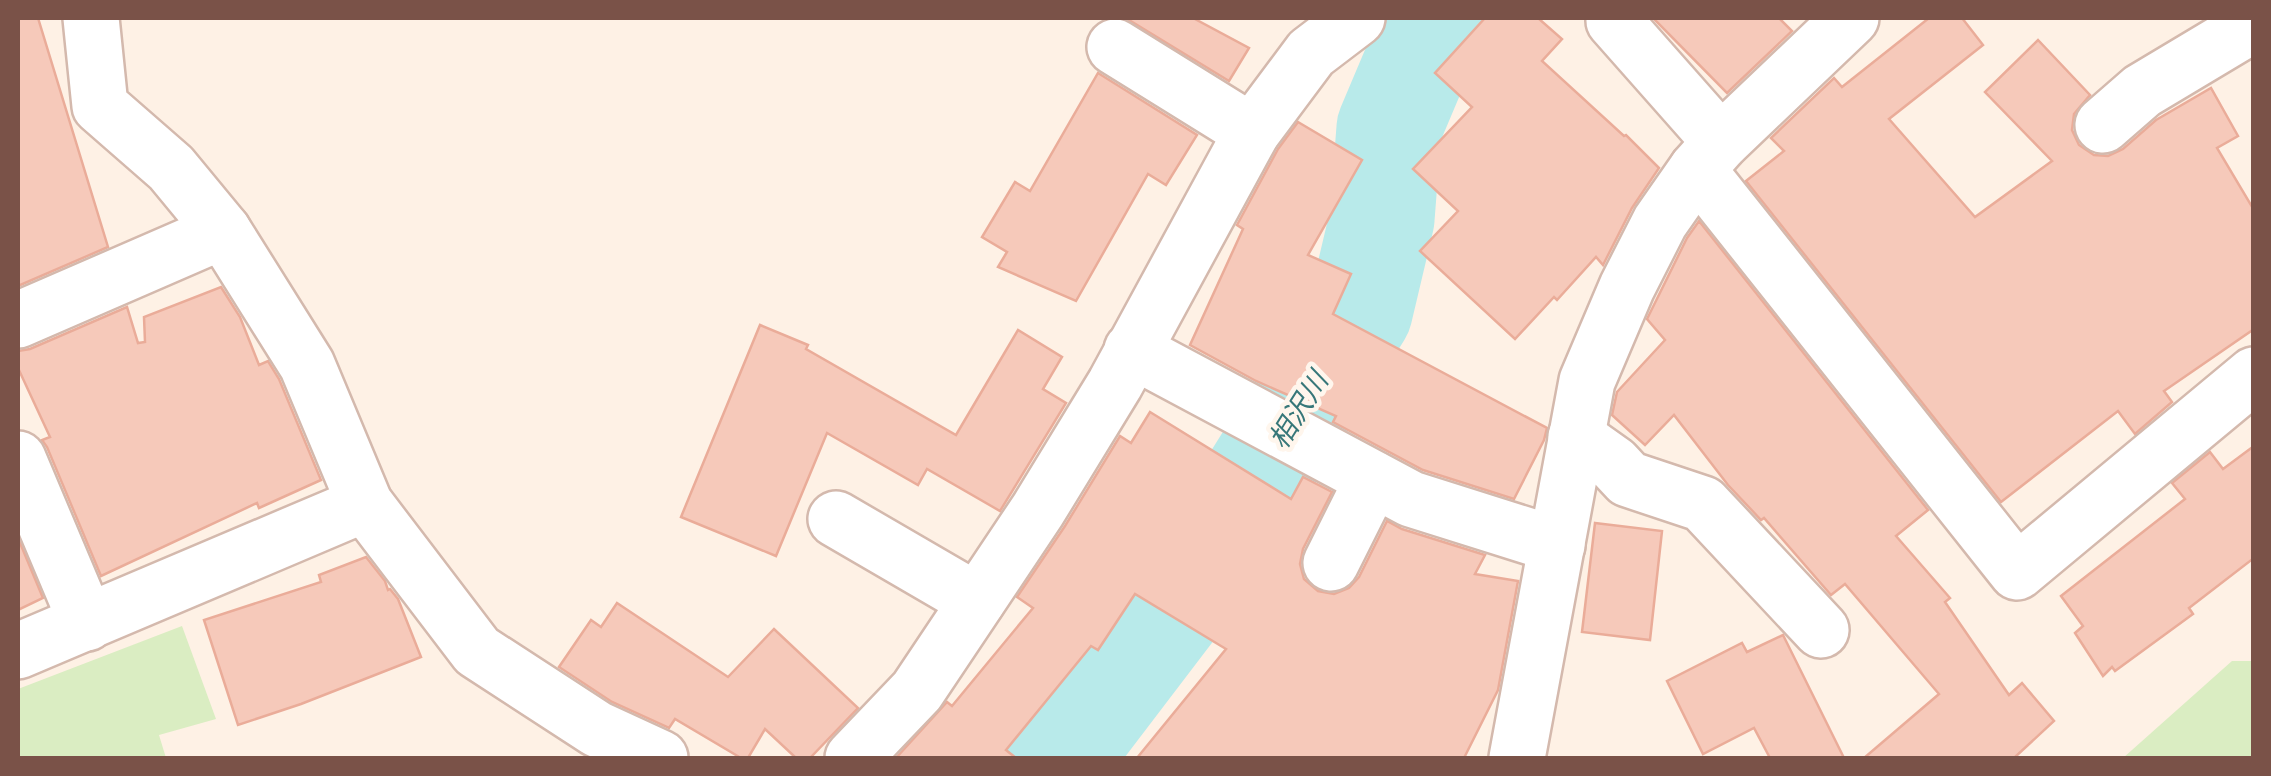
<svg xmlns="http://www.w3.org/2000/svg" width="2271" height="776" font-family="'Golos Text','Noto Sans JP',sans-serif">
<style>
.green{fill:#daedc2}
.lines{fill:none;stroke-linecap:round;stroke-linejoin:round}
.river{stroke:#b8eaea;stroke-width:105}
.building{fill:#f6c9ba;stroke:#eaac99;stroke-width:2.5}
.minor-casing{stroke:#d4b9ad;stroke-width:60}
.minor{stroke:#fff;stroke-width:55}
.labels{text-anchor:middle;stroke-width:9;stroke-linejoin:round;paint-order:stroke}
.water-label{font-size:28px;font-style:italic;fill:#377779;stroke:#fff6ed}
</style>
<rect width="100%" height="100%" fill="#fef1e5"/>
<g class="green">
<path d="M182,626L216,719L159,735L166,758H18V689Z"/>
<path d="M2232,661H2253V758H2123Z"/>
</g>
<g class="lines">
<path class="river" d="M1051,758L1062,753L1184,593L1360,312L1382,219L1389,128L1419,57L1449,18"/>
</g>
<g class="building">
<path d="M18,18H38L108,247L18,286Z"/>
<path d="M1131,18H1193L1249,48L1229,81L1129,20Z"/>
<path d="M1485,18H1538L1562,39L1542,61L1624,136L1626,135L1659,168L1632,208L1603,265L1596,257L1557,300L1554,297L1515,339L1420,251L1458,211L1413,169L1472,107L1435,73Z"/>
<path d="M1653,18H1779L1792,31L1727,93Z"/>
<path d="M1929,18H1962L1983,45L1889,119L1975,217L2052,161L1985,92L2038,40L2090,95L2074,114L2072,130L2079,145L2094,155L2108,156L2123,149L2156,120L2211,88L2238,136L2217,148L2254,210V329L2164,391L2172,402L2135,434L2118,411L2001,502L1746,181L1784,151L1771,138L1834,78L1842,87Z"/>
<path d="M1098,73L1197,135L1166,185L1148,174L1076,301L998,267L1007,252L982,237L1015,182L1030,191Z"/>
<path d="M1298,122L1362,160L1308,255L1351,274L1333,314L1547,428L1544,440L1514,499L1423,470L1333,422L1336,416L1256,381L1190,345L1243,229L1237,225L1278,149Z"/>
<path d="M1699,221L1928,510L1896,536L1950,598L1945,602L2009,695L2022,683L2054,721L2014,758H1864L1939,694L1845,584L1831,595L1764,518L1761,520L1728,485L1674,415L1645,445L1612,415L1617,392L1665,340L1647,319L1687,238Z"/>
<path d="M221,287L240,317L259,365L268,361L279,379L321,480L259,508L257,503L101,576L47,447L42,440L50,437L18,368V351L30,349L127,307L138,343L145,342L144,317Z"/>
<path d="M760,325L808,345L806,349L956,435L1018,330L1062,357L1043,389L1066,403L1000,511L927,469L918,485L827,433L776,556L681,517Z"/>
<path d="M1150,412L1291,499L1303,477L1332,492L1303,549L1300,564L1304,579L1318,591L1334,594L1349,588L1359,577L1387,521L1402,529L1485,555L1475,574L1518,581L1498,690L1464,758H1137L1226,649L1135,594L1098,650L1091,646L1006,750L1016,758H896L947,702L952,706L1033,608L1017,597L1065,526L1120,436L1131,443Z"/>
<path d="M2254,446V558L2189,608L2193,614L2115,671L2112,667L2103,676L2075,633L2083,626L2061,596L2185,499L2172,483L2210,452L2223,469Z"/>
<path d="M1595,523L1662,531L1650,640L1582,632Z"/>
<path d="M18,538L43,598L18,610Z"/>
<path d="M366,557L385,581L388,590L390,589L398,599L421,657L301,704L238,725L204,620L321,582L319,575Z"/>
<path d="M617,603L728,677L774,629L858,708L810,758H796L765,729L748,758H741L675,719L669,728L612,702L559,667L591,620L601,627Z"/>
<path d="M1783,635L1844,758H1770L1754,728L1703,754L1667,681L1742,643L1747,652Z"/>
</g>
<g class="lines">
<g class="minor-casing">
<g id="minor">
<path d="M91,18L100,106L171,168L223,231L307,365L365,504L477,651L597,729L660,758"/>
<path d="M1614,21L1721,142"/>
<path d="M1115,47L1252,132"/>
<path d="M2103,125L2142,91L2254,24"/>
<path d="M1697,169L2017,572L2254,375"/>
<path d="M18,320L223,231"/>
<path d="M1132,350L1411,499L1557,545"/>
<path d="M1576,437L1614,464L1628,479L1703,504L1821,630"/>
<path d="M18,459L87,623"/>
<path d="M836,519L977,601"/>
<path d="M1331,563L1373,479"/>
<path d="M18,651L365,504"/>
<path d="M853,758L917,691L1038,510L1115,384L1252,132L1311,53L1357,18"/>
<path d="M1517,758L1587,381L1627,287L1660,222L1697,169L1721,142L1851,18"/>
</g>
</g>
<use href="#minor" class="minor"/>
</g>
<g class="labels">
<g class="water-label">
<text transform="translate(1298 410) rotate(-58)" y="10">相沢川</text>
</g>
</g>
<rect width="2271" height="776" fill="none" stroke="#7a5248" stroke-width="40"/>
</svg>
